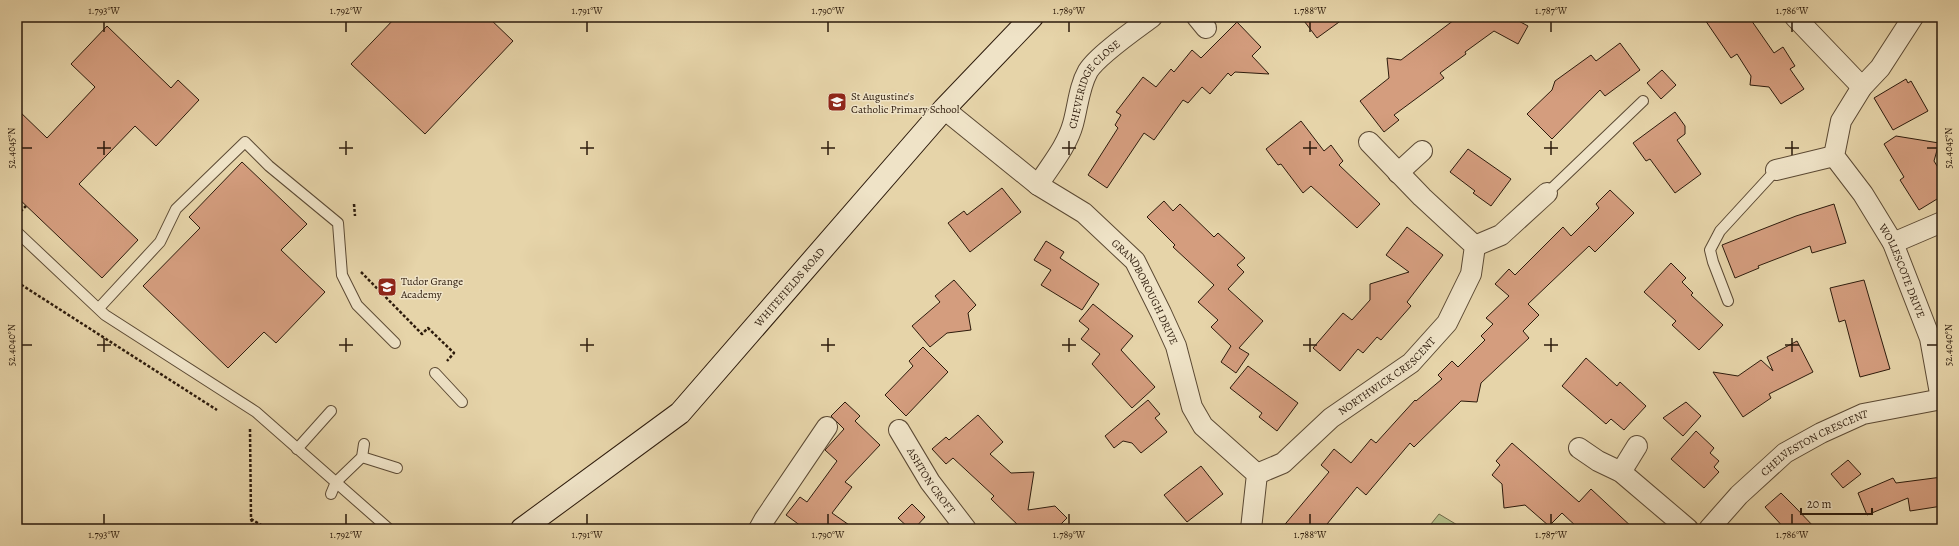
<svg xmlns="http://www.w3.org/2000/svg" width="1959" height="546" font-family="Alegreya,serif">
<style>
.green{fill:#b5bd88;stroke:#716c4a}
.building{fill:#d49d7e;stroke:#2d1b0c}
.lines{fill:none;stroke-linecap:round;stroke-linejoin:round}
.lane-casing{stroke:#5b4933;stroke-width:12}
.street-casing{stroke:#5b4933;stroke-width:22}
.secondary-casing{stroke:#2d1b0c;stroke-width:24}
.path{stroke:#2d1b0c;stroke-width:2.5;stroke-dasharray:3 2;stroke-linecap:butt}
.lane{stroke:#efe3c7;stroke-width:10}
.street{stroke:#efe3c7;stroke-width:20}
.secondary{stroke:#efe3c7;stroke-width:22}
.ticks{fill:none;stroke:#2d1b0c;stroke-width:1.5}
.labels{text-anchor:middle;stroke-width:3;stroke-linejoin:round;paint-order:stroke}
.street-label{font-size:11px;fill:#2d1b0c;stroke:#efe3c7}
.poi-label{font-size:11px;fill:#2d1b0c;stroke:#efe3c7;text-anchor:start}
.neatline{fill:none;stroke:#2d1b0c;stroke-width:1.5}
.ticks-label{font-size:10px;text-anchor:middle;fill:#2d1b0c}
</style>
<rect width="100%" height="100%" fill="#e6d4a9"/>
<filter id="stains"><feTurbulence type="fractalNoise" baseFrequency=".005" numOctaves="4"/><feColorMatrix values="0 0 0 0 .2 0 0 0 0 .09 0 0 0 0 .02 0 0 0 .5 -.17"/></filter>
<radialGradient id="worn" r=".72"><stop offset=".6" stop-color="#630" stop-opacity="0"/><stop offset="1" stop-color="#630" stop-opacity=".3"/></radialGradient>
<path class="green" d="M1439,514L1464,529H1427Z"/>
<g class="building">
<path d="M396,17H488L513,41L425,134L351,64Z"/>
<path d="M1301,17H1346L1317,38Z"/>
<path d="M1458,17H1514L1513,18L1528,26L1518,44L1494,31L1465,52L1466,54L1440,73L1444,78L1394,115L1399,120L1384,132L1360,101L1389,78L1387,58L1401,60Z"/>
<path d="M1703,17H1749L1774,53L1783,47L1795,66L1790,69L1804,89L1781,104L1769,87L1750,85L1751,76L1737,54L1731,58Z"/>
<path d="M1237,22L1261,47L1252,56L1269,74L1235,72L1231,76L1228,73L1210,94L1202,87L1188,103L1183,100L1154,140L1144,133L1107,188L1088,175L1118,128L1115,125L1121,115L1116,112L1143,77L1156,87L1171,69L1174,72L1192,50L1201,58Z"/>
<path d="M107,26L171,88L178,80L199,100L156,146L135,126L79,184L138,240L102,278L17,197V109L47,138L95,87L71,64Z"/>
<path d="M1620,43L1640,70L1605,96L1600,90L1552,139L1527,114L1552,90L1555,81L1591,55L1596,61Z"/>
<path d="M1662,70L1676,85L1661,99L1647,83Z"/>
<path d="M1906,79L1908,83L1911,81L1928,111L1893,130L1874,98Z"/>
<path d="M1675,112L1685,126V134L1677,140L1701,174L1675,193L1650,159L1646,161L1633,143Z"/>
<path d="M1301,121L1324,151L1331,145L1343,161L1339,165L1380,204L1357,228L1311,186L1303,193L1281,164L1278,165L1266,149Z"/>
<path d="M1896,136L1939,143L1934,161L1942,174V196L1919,210L1900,180L1904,177L1884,144Z"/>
<path d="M1468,149L1511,179L1491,206L1473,193L1475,191L1450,172Z"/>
<path d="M242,162L307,224L281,250L325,292L276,343L264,332L228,368L143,286L200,228L189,217Z"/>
<path d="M1002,188L1021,212L970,252L948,223L964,211L967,215Z"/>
<path d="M1610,190L1634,213L1595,252L1589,246L1528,304L1539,315L1523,331L1529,338L1481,383L1477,402L1461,401L1414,447L1410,443L1366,495L1357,487L1323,529H1281L1329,472L1321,465L1334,449L1351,463L1371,439L1376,443L1415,400L1416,401L1442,379L1438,375L1452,361L1458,367L1485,340L1481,336L1493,324L1486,318L1509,296L1495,284L1509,269L1515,275L1563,227L1571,236L1599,208L1596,204Z"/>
<path d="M1164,201L1173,211L1180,204L1214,237L1218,233L1245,258L1237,265L1244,272L1228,289L1263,321L1239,348L1249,354L1236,373L1221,362L1231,346L1211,327L1218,320L1198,302L1214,285L1173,247L1175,245L1147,217Z"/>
<path d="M1834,204L1846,243L1812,253L1810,246L1758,266L1759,268L1735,278L1722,245L1796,216Z"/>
<path d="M1407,227L1443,255L1407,302L1411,306L1381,340L1377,337L1363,353L1358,349L1340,371L1313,348L1343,313L1352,320L1370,300V284L1409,272L1386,255Z"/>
<path d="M1046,241L1064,252L1060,258L1099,284L1082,310L1041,285L1051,270L1034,260Z"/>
<path d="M1671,263L1686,278L1682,282L1693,293L1691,295L1723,325L1699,350L1672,325L1676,321L1644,292Z"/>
<path d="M954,280L976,305L968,313L971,330L947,333L930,347L912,326L940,302L935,296Z"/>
<path d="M1864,280L1890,369L1860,377L1845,320L1839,322L1830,288Z"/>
<path d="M1093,304L1133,336L1121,350L1155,387L1132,408L1092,364L1100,354L1081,339L1089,329L1079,321Z"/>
<path d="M1797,341L1813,372L1769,394L1771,398L1743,417L1713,372L1738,376L1761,360L1773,371L1767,357Z"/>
<path d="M923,347L948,372L906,416L885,395L913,366L909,361Z"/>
<path d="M1586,358L1617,386L1620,382L1646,406L1624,430L1611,419L1606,424L1562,386Z"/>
<path d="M1248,366L1298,403L1277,431L1259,417L1262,413L1230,388Z"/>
<path d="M1148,400L1160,414L1155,418L1167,432L1141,453L1132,443L1123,441L1114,448L1105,436Z"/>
<path d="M845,402L860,416L855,421L880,445L845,482L852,487L832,513L852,527H817L816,529H805L786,515L800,497L807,502L837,461L825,450L844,429L831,416Z"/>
<path d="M1686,402L1701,416L1683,436L1663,418Z"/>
<path d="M978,415L1003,442L990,454L1011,473L1034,472L1028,510L1055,506L1067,518L1056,529H1022L991,499L994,496L953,458L946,464L932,449L946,437L949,440Z"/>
<path d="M1696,431L1714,448L1710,453L1719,461L1714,467L1719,472L1704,488L1671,459Z"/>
<path d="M1512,443L1579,502L1591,489L1634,529H1579L1562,513L1549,526L1525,505L1504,508L1502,484L1492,475L1500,465L1496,461Z"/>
<path d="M1848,460L1861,474L1843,488L1831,474Z"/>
<path d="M1201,466L1223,494L1187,522L1164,495Z"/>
<path d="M1942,477V506L1910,511L1908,498L1867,515L1858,493L1893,478L1896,483Z"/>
<path d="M1781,493L1795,507L1816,529H1785L1765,507Z"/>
<path d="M912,504L925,517L914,529H910L898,518Z"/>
</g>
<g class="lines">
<g class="lane-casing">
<g id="lane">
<path d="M1547,193L1643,101"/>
<path d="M17,232L105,315L256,412L389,529"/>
<path d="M1728,301L1713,262L1710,250L1720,231L1776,170"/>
<path d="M99,308L160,242L176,209L245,142L269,166L338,223L342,275L357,305L395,343"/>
<path d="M435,373L462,402"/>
<path d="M297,449L331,411"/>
<path d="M362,457L397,468"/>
<path d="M331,494L336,482L362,457L364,444"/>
</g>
</g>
<g class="street-casing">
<g id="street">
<path d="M1197,17L1206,28"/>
<path d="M1795,17L1862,87"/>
<path id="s1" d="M1913,17L1880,68L1862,87L1841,121L1834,156L1863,194L1893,243L1930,338L1941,399"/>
<path id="s2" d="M944,109L1038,185L1084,213L1135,261L1161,313L1176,346L1192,407L1203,426L1257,474L1251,529"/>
<path d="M1776,170L1834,156"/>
<path d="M1398,173L1422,151"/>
<path id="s3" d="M1038,185C1050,166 1067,146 1073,124C1078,106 1079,87 1088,71C1098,55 1136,29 1152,17"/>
<path d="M1893,243L1942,222"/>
<path d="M1475,246L1501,235L1547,193"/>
<path id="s4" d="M899,430L930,482L966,529"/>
<path d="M1579,448L1598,461L1621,472L1688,529"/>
<path d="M1621,472L1637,446"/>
<path id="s5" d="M1257,474L1283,463L1331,418L1411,363L1447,323L1471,274L1475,246L1422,197L1369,142"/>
<path d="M759,529L764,520L827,427"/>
<path id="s6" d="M1709,529L1739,495L1785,453L1821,433L1863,414L1942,399"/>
</g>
</g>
<g class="secondary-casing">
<g id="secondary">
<path id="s7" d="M522,529L680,413L944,109L1032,17"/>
</g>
</g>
<g class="path">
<path d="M354,204L355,216"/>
<path d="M17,215L26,206"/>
<path d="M361,272L422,334L428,328L454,353L447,361"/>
<path d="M17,282L217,410"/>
<path d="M250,429L251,519L268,529"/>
<path d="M251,519L255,529"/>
</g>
<use href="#lane" class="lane"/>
<use href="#street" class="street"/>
<use href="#secondary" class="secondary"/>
</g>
<path class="ticks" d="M104,22V32M346,22V32M587,22V32M828,22V32M1069,22V32M1310,22V32M1551,22V32M1792,22V32M104,141V155M346,141V155M587,141V155M828,141V155M1069,141V155M1310,141V155M1551,141V155M1792,141V155M22,148H32M97,148H111M339,148H353M580,148H594M821,148H835M1062,148H1076M1303,148H1317M1544,148H1558M1785,148H1799M1927,148H1937M104,338V352M346,338V352M587,338V352M828,338V352M1069,338V352M1310,338V352M1551,338V352M1792,338V352M22,345H32M97,345H111M339,345H353M580,345H594M821,345H835M1062,345H1076M1303,345H1317M1544,345H1558M1785,345H1799M1927,345H1937M104,514V524M346,514V524M587,514V524M828,514V524M1069,514V524M1310,514V524M1551,514V524M1792,514V524"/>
<defs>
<g id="school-square" transform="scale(1)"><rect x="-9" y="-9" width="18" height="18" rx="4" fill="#8f2418" stroke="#efe3c7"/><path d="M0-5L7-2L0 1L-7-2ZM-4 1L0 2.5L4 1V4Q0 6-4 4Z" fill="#fff"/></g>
</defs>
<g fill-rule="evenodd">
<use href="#school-square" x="837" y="102"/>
<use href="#school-square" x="387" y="287"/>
</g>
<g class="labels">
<g class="street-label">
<text dy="4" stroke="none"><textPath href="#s3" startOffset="117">CHEVERIDGE CLOSE</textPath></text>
<text dy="4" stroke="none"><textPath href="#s1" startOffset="297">WOLLESCOTE DRIVE</textPath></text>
<text dy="4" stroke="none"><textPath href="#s7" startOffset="363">WHITEFIELDS ROAD</textPath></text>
<text dy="4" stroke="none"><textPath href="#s2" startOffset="276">GRANDBOROUGH DRIVE</textPath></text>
<text dy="4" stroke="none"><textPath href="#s5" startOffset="164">NORTHWICK CRESCENT</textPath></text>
<text dy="4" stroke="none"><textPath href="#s6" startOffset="138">CHELVESTON CRESCENT</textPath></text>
<text dy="4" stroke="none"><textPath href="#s4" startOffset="60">ASHTON CROFT</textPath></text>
</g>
<g class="poi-label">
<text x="851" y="100">St Augustine's<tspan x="851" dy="13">Catholic Primary School</tspan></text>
<text x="401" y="285">Tudor Grange<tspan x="401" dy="13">Academy</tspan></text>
</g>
</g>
<rect width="1959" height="546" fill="none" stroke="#e6d4a9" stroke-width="44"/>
<path d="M1801 508v6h71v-6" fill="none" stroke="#2d1b0c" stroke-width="2"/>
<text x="1807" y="508" font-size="12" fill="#2d1b0c" stroke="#efe3c7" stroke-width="3" paint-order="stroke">20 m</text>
<rect x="22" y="22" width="1915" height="502" class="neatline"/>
<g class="ticks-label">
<text x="104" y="14">1.793°W</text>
<text x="346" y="14">1.792°W</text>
<text x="587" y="14">1.791°W</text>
<text x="828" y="14">1.790°W</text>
<text x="1069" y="14">1.789°W</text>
<text x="1310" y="14">1.788°W</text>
<text x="1551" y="14">1.787°W</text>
<text x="1792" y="14">1.786°W</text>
<text transform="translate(11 148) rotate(-90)" y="4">52.4045°N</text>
<text transform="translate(1948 148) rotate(-90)" y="4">52.4045°N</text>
<text transform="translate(11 345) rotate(-90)" y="4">52.4040°N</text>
<text transform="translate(1948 345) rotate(-90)" y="4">52.4040°N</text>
<text x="104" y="538">1.793°W</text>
<text x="346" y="538">1.792°W</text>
<text x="587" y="538">1.791°W</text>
<text x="828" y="538">1.790°W</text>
<text x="1069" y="538">1.789°W</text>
<text x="1310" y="538">1.788°W</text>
<text x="1551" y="538">1.787°W</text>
<text x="1792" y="538">1.786°W</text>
</g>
<rect width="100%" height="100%" filter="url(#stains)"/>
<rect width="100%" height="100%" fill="url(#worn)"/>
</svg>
